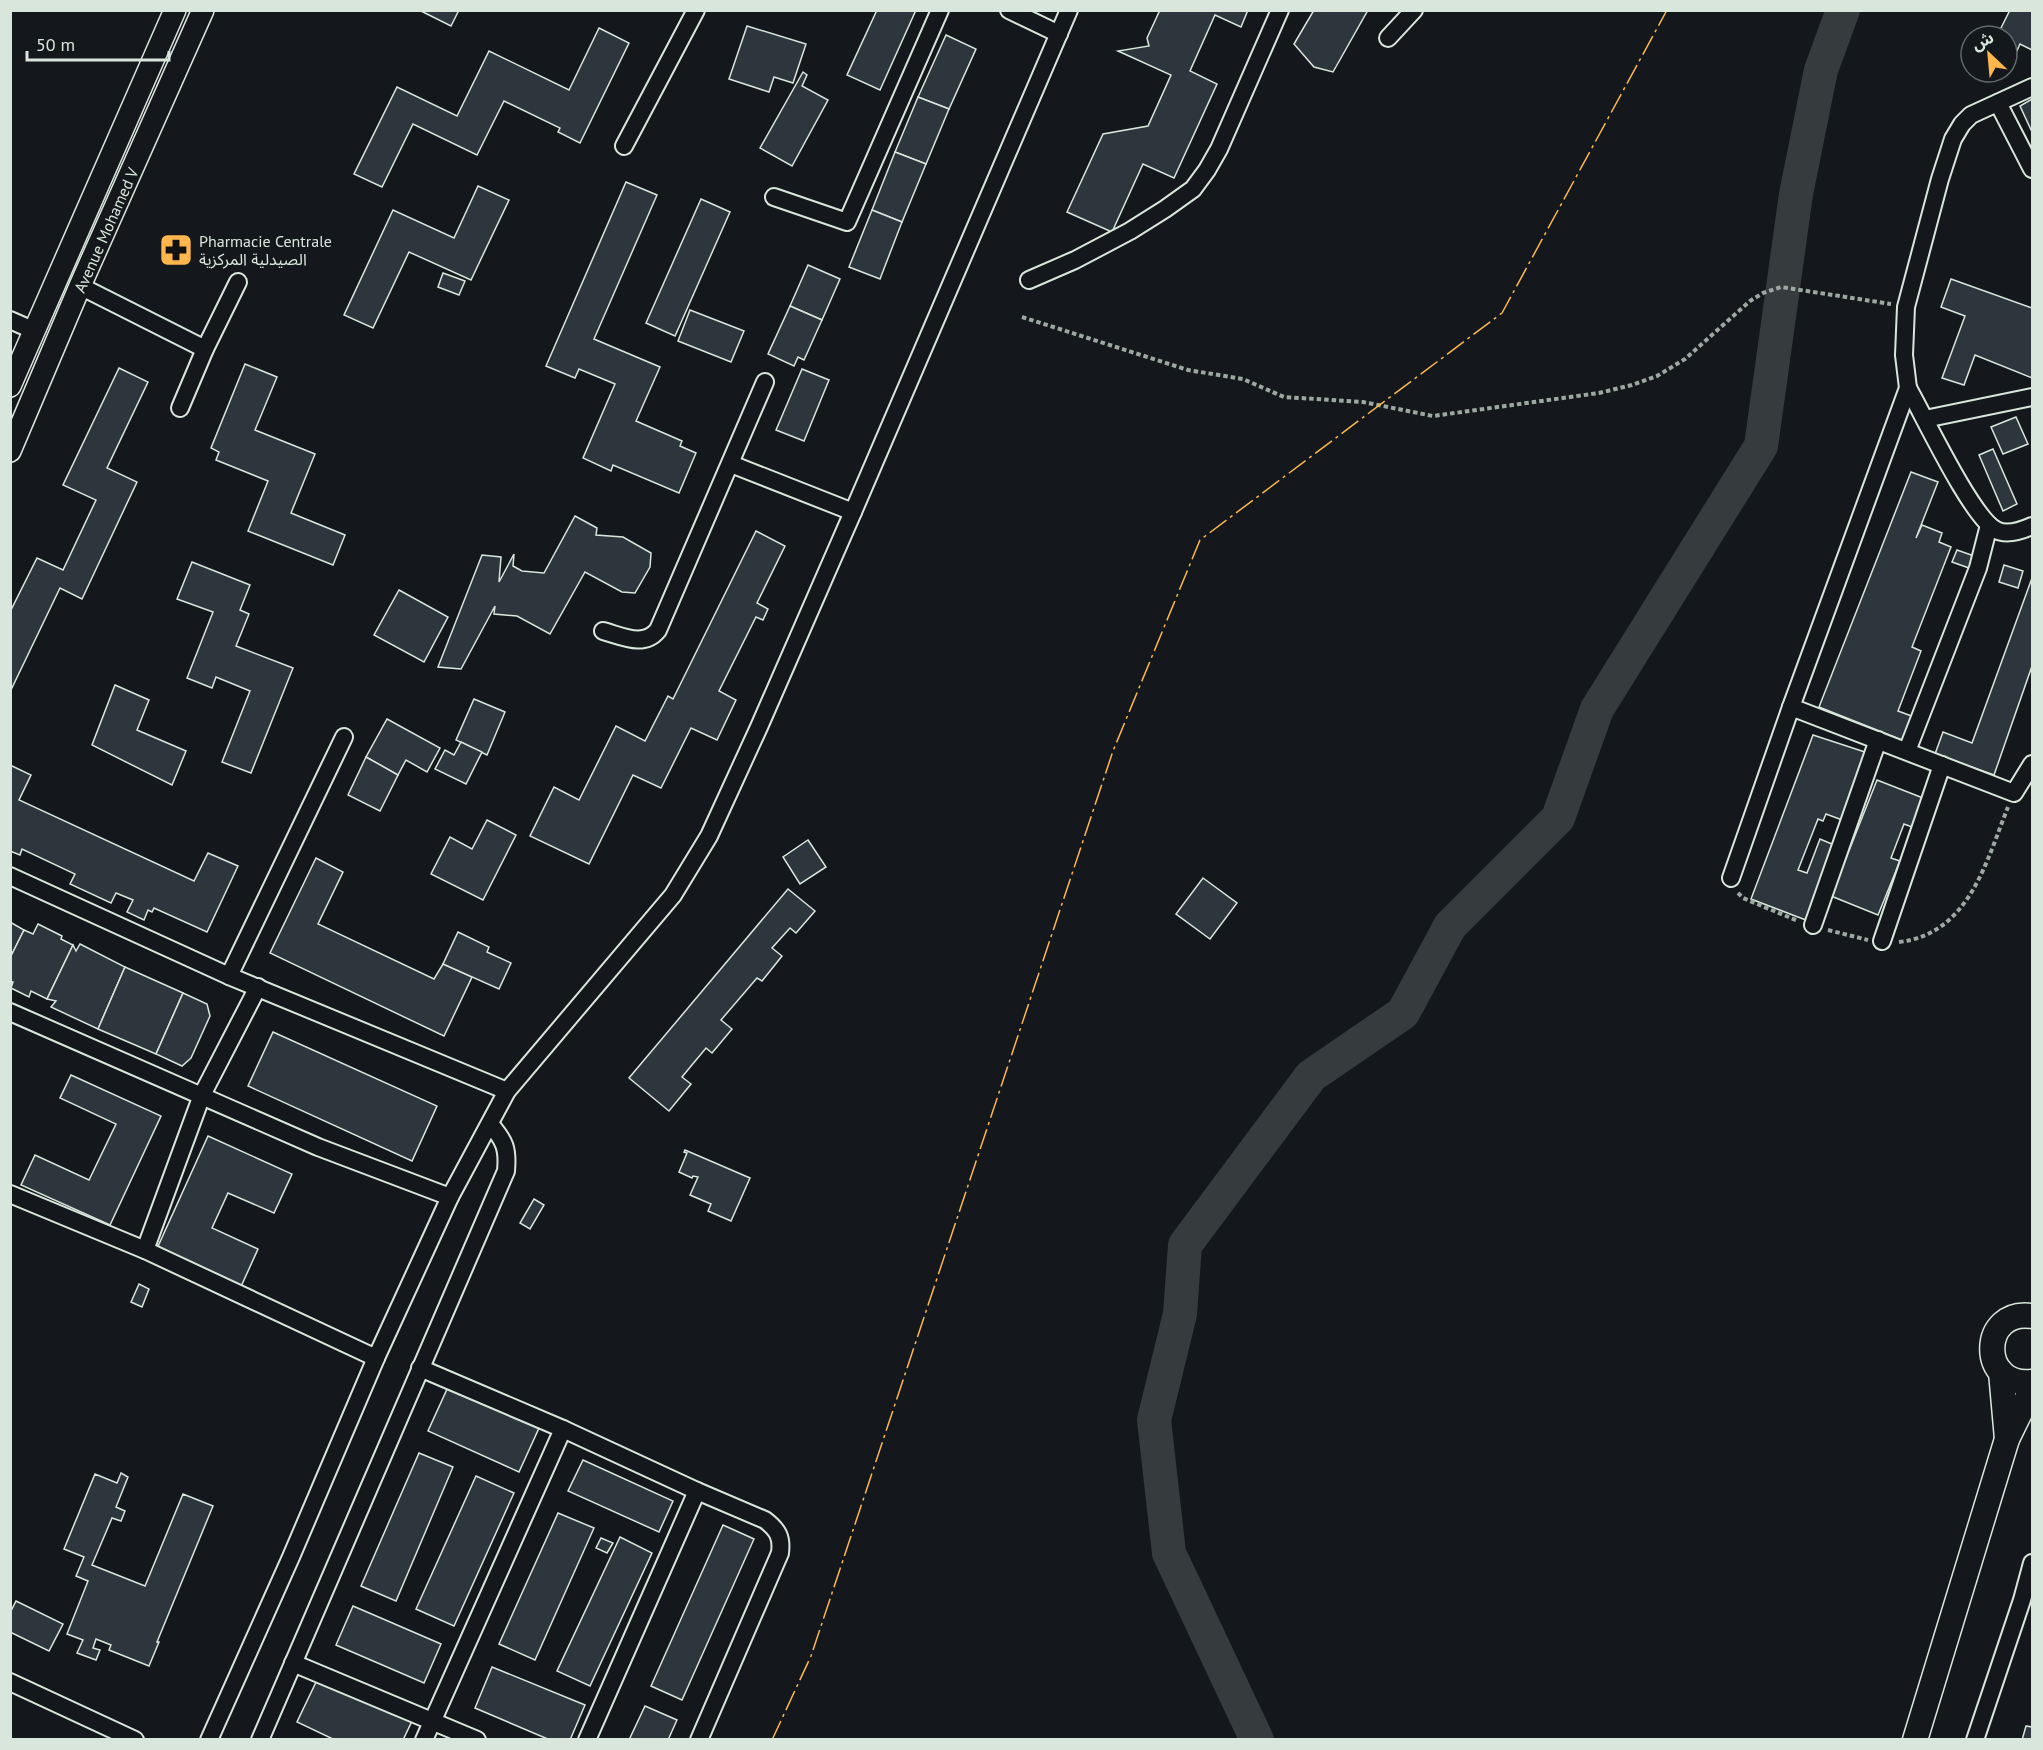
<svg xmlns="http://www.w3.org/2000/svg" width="2043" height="1750" font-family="'PT Sans','Noto Sans Arabic',sans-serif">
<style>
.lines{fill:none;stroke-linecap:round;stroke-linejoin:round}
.river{stroke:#363b3e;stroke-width:34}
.building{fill:#2c363c;stroke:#d8e6dc;stroke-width:1.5}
.minor-casing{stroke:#d8e6dc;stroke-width:20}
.tertiary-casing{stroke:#d8e6dc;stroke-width:24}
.secondary-casing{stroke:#d8e6dc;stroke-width:27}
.path{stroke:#9da8a2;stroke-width:4;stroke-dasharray:4.5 3;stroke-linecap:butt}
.minor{stroke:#14181c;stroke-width:16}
.tertiary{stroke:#14181c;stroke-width:21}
.secondary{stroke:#14181c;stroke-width:24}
.power{stroke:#ffb74d;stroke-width:1.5;stroke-dasharray:21 4.5 3 4.5;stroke-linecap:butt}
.labels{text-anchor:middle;stroke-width:4.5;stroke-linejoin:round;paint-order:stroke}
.street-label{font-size:16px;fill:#d8e6dc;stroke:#14181c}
.poi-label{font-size:16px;fill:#d8e6dc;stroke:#14181c;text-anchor:start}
</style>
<rect width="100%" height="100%" fill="#14181c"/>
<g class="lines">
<path class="river" d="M1257,1740L1169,1553L1154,1420L1180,1314L1185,1245L1311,1076L1403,1013L1450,926L1558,818L1597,709L1761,446L1796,194L1821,70L1843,10"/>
</g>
<g class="building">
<path d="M419,10H459L451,26Z"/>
<path d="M877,10H916L880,90L847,75Z"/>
<path d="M1160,10H1248L1241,27L1215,15L1190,71L1217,84L1174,178L1143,164L1112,232L1067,212L1103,134L1148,126L1171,75L1118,51L1149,46L1147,38Z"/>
<path d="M1314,10H1368L1333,72L1314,67L1294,44Z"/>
<path d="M2010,10H2032V50L2020,44L2016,53L2007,48V36H1997Z"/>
<path d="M747,26L806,44L793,83L774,77L769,92L729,79Z"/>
<path d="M599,28L629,43L580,143L558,132L560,128L504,101L477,155L413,124L382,187L354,174L397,87L457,116L489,51L569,90Z"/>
<path d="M946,35L976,49L949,109L918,97Z"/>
<path d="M803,72L807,75L802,86L828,100L792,166L760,148Z"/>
<path d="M918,97L949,109L926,164L895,152Z"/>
<path d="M2032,99V132L2020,106Z"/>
<path d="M895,152L926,164L902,222L872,210Z"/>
<path d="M626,182L657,195L594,339L660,367L636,421L682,441L680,446L696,453L679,493L613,465L611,471L583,458L615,384L579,369L575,378L546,366Z"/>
<path d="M478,186L509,200L471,280L409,252L373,328L344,315L393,210L454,238Z"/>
<path d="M701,199L730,212L675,336L646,323Z"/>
<path d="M872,210L902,222L880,279L849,267Z"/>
<path d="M808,265L840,279L822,320L790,306Z"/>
<path d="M443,273L465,281L459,295L438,287Z"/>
<path d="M1951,279L2032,308V378L1975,355L1964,385L1942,378L1965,316L1941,307Z"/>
<path d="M790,306L822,320L804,360L798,357L794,366L768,354Z"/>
<path d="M690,310L744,331L731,362L678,341Z"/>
<path d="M245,364L277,377L255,430L315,454L291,513L345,535L333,565L248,531L268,481L216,460L219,452L211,448Z"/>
<path d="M119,368L148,382L107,468L137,482L82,599L60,588L10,692V612L37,558L63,570L96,500L63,485Z"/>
<path d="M802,369L829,380L804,441L776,430Z"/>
<path d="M2016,417L2028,444L2003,454L1991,427Z"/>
<path d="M1993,449L2017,504L2003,511L1979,455Z"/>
<path d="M1911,472L1938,482L1916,538L1922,525L1942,533L1939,542L1951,547L1912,647L1921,651L1898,711L1917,718L1907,742L1819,707Z"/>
<path d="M575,516L597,528L596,535L623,537L651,553L650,567L635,593L622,592L585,572L550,634L517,616L494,614L495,606L461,669L438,667L482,555L501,557L499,582L514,554L513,566L522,571L544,573Z"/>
<path d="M756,531L785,546L757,603L768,609L763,620L756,617L719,691L736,700L717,740L691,728L661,788L633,775L589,864L530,836L554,787L579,800L616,726L645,741L668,696L673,699Z"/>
<path d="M1957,550L1974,556L1969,568L1952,562Z"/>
<path d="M192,562L250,585L240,610L249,614L236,646L293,668L251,773L222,762L250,691L216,677L212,688L187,678L213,612L177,599Z"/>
<path d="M2004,565L2023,571L2018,588L1999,582Z"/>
<path d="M2032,578V666L1994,775L1935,754L1943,732L1972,743Z"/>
<path d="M399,590L448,617L424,662L374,635Z"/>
<path d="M115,685L149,700L137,730L186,751L172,785L92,745Z"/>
<path d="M474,699L505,712L487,755L456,740Z"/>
<path d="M387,719L440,748L427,772L406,760L398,775L366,757Z"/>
<path d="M1813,735L1871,754L1845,821L1826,814L1823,821L1818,819L1798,870L1807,873L1820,839L1839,847L1811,922L1751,899Z"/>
<path d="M461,742L482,752L466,784L435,769L445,750L454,755Z"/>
<path d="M366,757L398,775L380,811L348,795Z"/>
<path d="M10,765L31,775L19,800L194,881L208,853L238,866L207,932L154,908L152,912L148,910L144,920L127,912L133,900L116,893L111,903L70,884L75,874L22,849L20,855L10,851Z"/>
<path d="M1877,780L1923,798L1912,827L1904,824L1891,858L1900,861L1878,915L1831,896Z"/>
<path d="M487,820L516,835L483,900L431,874L450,837L472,849Z"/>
<path d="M808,840L826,867L800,884L783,857Z"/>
<path d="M316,858L343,872L318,924L434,979L443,964L472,977L444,1036L270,953Z"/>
<path d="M1203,878L1237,903L1210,939L1176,914Z"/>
<path d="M788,889L815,911L796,933L790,928L772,948L782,956L762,981L757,978L721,1020L732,1029L712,1053L706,1048L682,1077L691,1084L669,1111L629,1078Z"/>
<path d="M10,922L24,930L10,958Z"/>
<path d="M38,924L62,936L61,939L73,945L47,999L31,991L29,997L11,988L13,982L10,981V958L24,930L33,934Z"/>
<path d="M458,932L489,947L487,952L511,963L499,989L443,964Z"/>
<path d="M80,944L125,967L98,1029L51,1007L56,1001L47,999L73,945L76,951Z"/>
<path d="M125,967L183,993L156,1054L98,1029Z"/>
<path d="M183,993L207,1004L210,1016L191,1058L182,1066L156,1054Z"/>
<path d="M273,1032L437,1106L412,1161L248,1086Z"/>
<path d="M71,1075L161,1116L110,1225L21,1185L35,1155L89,1180L116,1124L60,1098Z"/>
<path d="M208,1136L292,1174L274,1213L228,1193L212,1228L258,1249L239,1291L155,1253Z"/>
<path d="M685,1150L750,1178L731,1221L708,1211L711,1204L690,1195L698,1177L693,1176L692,1178L679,1172L687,1153L684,1152Z"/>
<path d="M534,1199L544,1205L530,1229L520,1223Z"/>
<path d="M139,1284L149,1289L142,1307L131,1302Z"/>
<path d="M448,1387L539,1428L519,1472L428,1431Z"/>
<path d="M419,1453L453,1467L396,1601L361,1586Z"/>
<path d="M583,1460L673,1501L659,1532L568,1491Z"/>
<path d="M121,1473L128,1477L116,1507L125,1511L121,1521L112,1518L92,1565L145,1586L183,1494L213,1506L157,1642H159L149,1666L109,1650L111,1645L96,1639L93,1648L100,1650L96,1660L77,1653L83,1640L67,1634L88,1581L76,1576L84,1557L64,1549L95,1474L117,1483Z"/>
<path d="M476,1476L514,1493L454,1626L416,1609Z"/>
<path d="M558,1513L594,1528L535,1660L499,1644Z"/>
<path d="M723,1525L754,1539L682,1700L651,1686Z"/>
<path d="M620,1537L652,1553L590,1686L557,1671Z"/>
<path d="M601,1538L613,1543L607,1553L596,1548Z"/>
<path d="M16,1601L63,1624L49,1651L10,1632V1613Z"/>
<path d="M353,1606L441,1644L424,1683L336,1645Z"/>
<path d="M492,1667L585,1705L570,1740H550L475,1708Z"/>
<path d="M318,1678L412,1721L403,1740H335L297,1722Z"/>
<path d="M645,1706L677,1720L668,1740H629Z"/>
<path d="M2026,1726L2032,1727V1740H2022Z"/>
</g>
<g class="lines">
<g class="minor-casing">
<g id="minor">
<path d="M1009,10L1059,34"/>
<path d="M1388,38L1414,10"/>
<path d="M2032,87L1971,115L1962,124L1953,139L1940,179L1906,307L1904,355L1908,388L1791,707L2014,793L2032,764"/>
<path d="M1998,103L2032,169"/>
<path d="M624,146L696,10"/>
<path d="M774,197L847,222L940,10"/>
<path d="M1029,280L1075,260L1130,231L1165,209L1193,189L1207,170L1219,149L1280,10"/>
<path d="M80,286L205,349"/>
<path d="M10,320L35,331"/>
<path d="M1908,388C1924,416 1972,518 1996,530C2007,536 2023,530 2032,526"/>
<path d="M180,408L205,349L238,282"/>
<path d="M1925,419L2032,397"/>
<path d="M731,464L853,512"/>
<path d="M603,631C622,636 644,648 658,630L765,382"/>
<path d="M1907,751L1978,568L1989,525"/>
<path d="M10,876L229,976L507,1091"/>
<path d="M1731,878L1791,707"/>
<path d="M1813,925L1878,740"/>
<path d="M1882,941L1942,765"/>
<path d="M229,976L344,737"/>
<path d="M10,1012L318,1147L450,1197"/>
<path d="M10,1194L145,1250L376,1358"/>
<path d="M145,1250L202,1095L258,987"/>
<path d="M420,1368L563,1429L697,1491L765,1520C778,1530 782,1537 780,1553L699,1740"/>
<path d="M293,1663L477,1740"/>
<path d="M10,1682L135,1740"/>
<path d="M209,1740L291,1557L376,1358L450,1197L507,1091L673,895L709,836L759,727L853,512L1069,10"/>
<path d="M260,1740L506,1171C508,1149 505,1141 490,1124"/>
<path d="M424,1740L563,1429"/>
<path d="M587,1740L697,1491"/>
<path d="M1975,1740L2022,1600L2032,1563"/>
</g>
</g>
<g class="tertiary-casing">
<g id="tertiary">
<path d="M10,386L175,10"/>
<path d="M10,451L80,286L203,10"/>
</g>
</g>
<g class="secondary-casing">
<g id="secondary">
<path d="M2032,1316C1980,1308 1978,1388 2032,1382"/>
<path d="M2001,1372L2007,1439"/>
<path d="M1915,1740L2007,1439L2032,1388"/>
</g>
</g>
<g class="path">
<path d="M1022,317L1188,370L1243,379L1284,397L1363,402L1433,416L1599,393L1632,385L1657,376L1685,359L1750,301L1763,293L1781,287L1891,304"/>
<path d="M1738,893L1743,898L1798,921"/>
<path d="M1828,930L1868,940"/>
<path d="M1899,942C1969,934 1986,862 2008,807"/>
</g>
<use href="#minor" class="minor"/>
<use href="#tertiary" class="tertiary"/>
<use href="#secondary" class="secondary"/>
<path class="power" d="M772,1740L811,1656L1113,751L1200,540L1502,313L1667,10"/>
</g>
<defs>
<g id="pharmacy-square" transform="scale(1.725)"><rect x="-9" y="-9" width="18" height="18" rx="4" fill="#ffb74d" stroke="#14181c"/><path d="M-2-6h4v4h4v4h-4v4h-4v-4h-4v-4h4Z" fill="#111"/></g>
</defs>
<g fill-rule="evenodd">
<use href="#pharmacy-square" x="176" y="250"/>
</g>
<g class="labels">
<g class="street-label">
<text transform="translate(106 230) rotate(-66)" y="6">Avenue Mohamed V</text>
</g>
<g class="poi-label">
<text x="199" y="247">Pharmacie Centrale<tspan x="199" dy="18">الصيدلية المركزية</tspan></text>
</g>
</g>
<rect width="2043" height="1750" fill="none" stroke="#d8e6dc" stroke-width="24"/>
<g transform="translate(1989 54) rotate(334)"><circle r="28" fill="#14181c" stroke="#626a69" stroke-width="1.5"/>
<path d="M0-4.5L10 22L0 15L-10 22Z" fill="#ffb74d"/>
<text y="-9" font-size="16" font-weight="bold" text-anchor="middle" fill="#d8e6dc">ش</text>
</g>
<path d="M27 51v9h142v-9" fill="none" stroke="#d8e6dc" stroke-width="3"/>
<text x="36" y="51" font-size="18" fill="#d8e6dc" stroke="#14181c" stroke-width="4.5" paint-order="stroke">50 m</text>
</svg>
